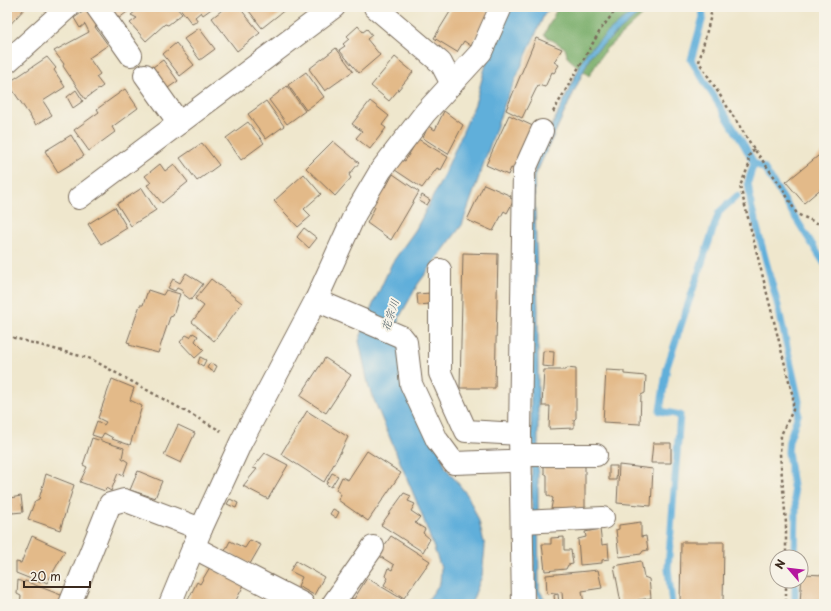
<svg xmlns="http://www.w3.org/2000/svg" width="831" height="611" font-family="'Playpen Sans','Klee One',sans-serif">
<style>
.forest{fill:#79ad6a;stroke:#5a6c44}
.water{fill:#60afda;stroke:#4e6c7c}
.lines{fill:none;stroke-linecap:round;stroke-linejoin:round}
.stream{stroke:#60afda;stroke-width:7}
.building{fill:#e3ba89}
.minor-casing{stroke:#7a6c5b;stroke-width:24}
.path{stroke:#7a6c5b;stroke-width:2.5;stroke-dasharray:3 3;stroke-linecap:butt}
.minor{stroke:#fff;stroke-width:22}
.labels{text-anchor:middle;stroke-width:4;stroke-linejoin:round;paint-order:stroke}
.water-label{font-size:11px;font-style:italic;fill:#485960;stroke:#f7f3e8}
</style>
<rect width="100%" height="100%" fill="#f7f3e8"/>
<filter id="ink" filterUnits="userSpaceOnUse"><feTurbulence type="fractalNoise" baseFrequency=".025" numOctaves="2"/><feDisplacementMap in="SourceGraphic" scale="8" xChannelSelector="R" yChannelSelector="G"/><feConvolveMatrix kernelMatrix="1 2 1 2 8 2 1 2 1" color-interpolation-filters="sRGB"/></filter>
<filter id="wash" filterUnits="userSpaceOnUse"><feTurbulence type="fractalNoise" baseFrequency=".012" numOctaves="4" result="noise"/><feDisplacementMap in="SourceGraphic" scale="16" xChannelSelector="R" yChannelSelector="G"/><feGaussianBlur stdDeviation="0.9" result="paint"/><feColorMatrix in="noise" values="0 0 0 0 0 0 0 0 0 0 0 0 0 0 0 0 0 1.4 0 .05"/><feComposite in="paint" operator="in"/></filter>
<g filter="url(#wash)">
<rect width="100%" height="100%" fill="#efe7cd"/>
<path class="forest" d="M561,7H639L645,13L606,49L589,76L568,58L565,48L544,35L556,11Z"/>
<g class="water">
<path d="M510,7H552L545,13L505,103L462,225L418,284L399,318L398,346L446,468L468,496L479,521L485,547L482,576L471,604H425L440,583L441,568L421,512L369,388L359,341L370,311L392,263L416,229L442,179L475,104L488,57Z"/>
<path d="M638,7H647L591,55L534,178L538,310V512L539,590L548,604H543L535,590L532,510L529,193L538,154L560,109L584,57L587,52L607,33Z"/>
</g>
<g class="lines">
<g class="stream">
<path d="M702,7L703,17L691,60L744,145L754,163L748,182L751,205L778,306L799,401L798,415L789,441L788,452L796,507L795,557"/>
<path d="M754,163L764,168L824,263"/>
<path d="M672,604L668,568L680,415L660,411L667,367L719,212L737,196"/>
<path d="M795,604V581"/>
</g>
</g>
<g id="blocks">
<g class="building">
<path d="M7,7H24L25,8L7,28Z"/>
<path d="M90,7L102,22L95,27L108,45L89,58L100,74L96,77L103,86L85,99L63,66L64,64L54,51L89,32L85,24L80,28L74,18Z"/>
<path d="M109,7H130L131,9L118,19Z"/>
<path d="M141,7H176L182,14L168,25L165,24L146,41L130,23L137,18L131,15Z"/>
<path d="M179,7H214L203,15L201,12L195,17L198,21L192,24Z"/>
<path d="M226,7H239L260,33L237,51L212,18Z"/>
<path d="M246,7H284L286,9L262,28Z"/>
<path d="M453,7H479L490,14L471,46L464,41L457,52L434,38Z"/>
<path d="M358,26L363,32L367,29L372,35L367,39L380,55L359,73L339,50L345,46L343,44L349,39L347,36Z"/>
<path d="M199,28L215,49L200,60L184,39Z"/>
<path d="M536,38L562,49L554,62L559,65L554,73L552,72L545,87L538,85L522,118L506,110Z"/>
<path d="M176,43L194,65L180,76L163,54Z"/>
<path d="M336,48L353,71L325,91L309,69Z"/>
<path d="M47,57L56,68L54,70L65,87L43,101L52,115L36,125L8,83Z"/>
<path d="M395,57L413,72L389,101L371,86Z"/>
<path d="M163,60L178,81L165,90L150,69Z"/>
<path d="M306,72L324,97L306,110L288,85Z"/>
<path d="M287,86L305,111L287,124L269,100Z"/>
<path d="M125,89L138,108L112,127L115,132L89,151L74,130L99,112L97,109Z"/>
<path d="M76,90L83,101L73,108L67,97Z"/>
<path d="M266,101L284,126L266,139L248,114Z"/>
<path d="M370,101L389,116L382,125L386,128L370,149L356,138L362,131L352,124Z"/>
<path d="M444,111L463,125L448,154L423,138L428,126L435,130Z"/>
<path d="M509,115L535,127L516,170L511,168L508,175L486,165Z"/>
<path d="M248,122L264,143L241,160L226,138Z"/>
<path d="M71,135L84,156L58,172L45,151Z"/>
<path d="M418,139L448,157L441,170L437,168L422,188L395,170L401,159L405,161Z"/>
<path d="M333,141L359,163L349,175L351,178L335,196L306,168Z"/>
<path d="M202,143L219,165L197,181L180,158Z"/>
<path d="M823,152L824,153V186L804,203L786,182Z"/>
<path d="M160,164L165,171L174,164L188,182L162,203L147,185L151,183L145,176Z"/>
<path d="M304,174L321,194L304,209L311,216L298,227L274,201Z"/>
<path d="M393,174L419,192L391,240L367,223L375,207L370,205L383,185L386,187Z"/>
<path d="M484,184L511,196L510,198L514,200L507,213L504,211L493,231L467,220Z"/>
<path d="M142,188L156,210L131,226L117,204Z"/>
<path d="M422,195L430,200L427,205L419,201Z"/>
<path d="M115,207L127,228L101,244L88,224Z"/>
<path d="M304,228L317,238L309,248L297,237Z"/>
<path d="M463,253L498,254L495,388H460Z"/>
<path d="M186,273L203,284L191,300L182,293L183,291L177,288L175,291L168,288L173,279L180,283Z"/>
<path d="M211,279L242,303L214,341L192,322L204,306L195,299Z"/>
<path d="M148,290L163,295L166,290L180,294L173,316L170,317L158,353L129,345L130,343L127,342L140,305H143Z"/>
<path d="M431,293L430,304L418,305L417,294Z"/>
<path d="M193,333L198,336L195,341L204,350L195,358L180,342L186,335L190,337Z"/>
<path d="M543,351L554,352L553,367L542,366Z"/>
<path d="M200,357L206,360L203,366L198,363Z"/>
<path d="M325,358L351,375L326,413L300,396Z"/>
<path d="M210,363L217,366L214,372L207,368Z"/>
<path d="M567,368L576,369V418L574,420V428L549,429L550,406H542L544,370H566Z"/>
<path d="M606,370L624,371V374L646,376L645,393L641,395L640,424L603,422Z"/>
<path d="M112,379L134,388L130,400L142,406L130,445L112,439L113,438L104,433L101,438L92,435L97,421L104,425L106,422L98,418Z"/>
<path d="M307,411L348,437L340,453L324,482L281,454Z"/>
<path d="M178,425L195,433L181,463L164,455Z"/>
<path d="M92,438L124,448L122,458L128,462L123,476L118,473L111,491L106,488L105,491L80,482L87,467L83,465Z"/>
<path d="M653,443H671V463H651Z"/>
<path d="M367,451L401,473L368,521L338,500L341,494L336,490L342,477L348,480Z"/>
<path d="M265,453L288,465L268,499L243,486L257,469L253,468Z"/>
<path d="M581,464L585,467V509H551L553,498L547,495V475L544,473V466Z"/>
<path d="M619,465L653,469L651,506L617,503Z"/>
<path d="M609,466H617L616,480H609Z"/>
<path d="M138,471L162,481L155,498L130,490Z"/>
<path d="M332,473L338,476L331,487L326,484Z"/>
<path d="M46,474L74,485L60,530L28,519L35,501L39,499Z"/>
<path d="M404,493L411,496L408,501L415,504L411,511L420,517L415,523L425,529L423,533L430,539L423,552L381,525Z"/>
<path d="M21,496L23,512L12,513L10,498Z"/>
<path d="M230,499L238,503L236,508L227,504Z"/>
<path d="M333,509L339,512L336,518L330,514Z"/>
<path d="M641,522V537L646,536L648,550L643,551L641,554L619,557L616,530L619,529V525Z"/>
<path d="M600,529L602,545L608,544L609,559L602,560V563L580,565L578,539L586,537L585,532Z"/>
<path d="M32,536L65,551L47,583L43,581L41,583L16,573V562L21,563Z"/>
<path d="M391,536L430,561L404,598L384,585L388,578L385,576L388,568L392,570L394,565L378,555Z"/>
<path d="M564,537V550H571L573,564L568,565L566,569L545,571L542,544H551V538Z"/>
<path d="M250,540L261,545L250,564L225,551L230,541L245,548Z"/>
<path d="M681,542H724L723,604H680Z"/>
<path d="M296,561L324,577L314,595L298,586L302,577L290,571Z"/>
<path d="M641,561L644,577L649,579L651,598L621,603L614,566Z"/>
<path d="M210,567L244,585L234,604H191L187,602L197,582L200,584Z"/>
<path d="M598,570L602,588L582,591L584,604H563L562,592L547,594L546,575Z"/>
<path d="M802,574L824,575V604H800Z"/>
<path d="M367,578L402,599L399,604H347L350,598L354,599Z"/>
<path d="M18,580L24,583L25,581L66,597L63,604H20L21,596L17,594Z"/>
<path d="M558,594L559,604H555L554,595Z"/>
</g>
</g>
</g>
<g filter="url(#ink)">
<use href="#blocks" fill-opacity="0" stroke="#7a6c5b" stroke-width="1"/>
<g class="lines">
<g class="minor-casing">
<g id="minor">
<path d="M97,7L131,55"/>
<path d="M375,7L441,63L452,84"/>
<path d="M7,62L68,7"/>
<path d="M145,75L179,123"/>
<path d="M79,198L334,7"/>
<path d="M440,270V373L466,431L520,434"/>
<path d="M316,300L402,337L406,342L411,384L437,440L454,463L508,461"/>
<path d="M520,455H596"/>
<path d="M522,522L603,518"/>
<path d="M193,547L303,604"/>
<path d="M70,604L110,504L124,500L201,529"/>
<path d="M170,604L201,529L241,442L316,300L355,214L381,170L425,113L481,52L501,7"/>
<path d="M333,604L373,547"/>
<path d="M523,604L520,434L524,171L542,131"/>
</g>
</g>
<g class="path">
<path d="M708,7L711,15L699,62L754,149L781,186L797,214L824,226"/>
<path d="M553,112L601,29L618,7"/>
<path d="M754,149L748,157L749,165L740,186L793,397V410L781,435L780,454L786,523V557"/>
<path d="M7,336L91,359L221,431"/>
<path d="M786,581V604"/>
</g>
<use href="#minor" class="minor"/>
</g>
</g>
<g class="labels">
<g class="water-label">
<text transform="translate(390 315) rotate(-71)" y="4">花宗川</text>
</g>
</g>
<rect width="831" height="611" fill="none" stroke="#f7f3e8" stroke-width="24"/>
<g transform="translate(789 569) rotate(298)"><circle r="19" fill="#f7f3e8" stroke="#aca397"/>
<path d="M0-3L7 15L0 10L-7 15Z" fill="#b5179e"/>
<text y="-6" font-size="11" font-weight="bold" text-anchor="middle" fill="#3b2a1e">N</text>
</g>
<path d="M24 581v6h66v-6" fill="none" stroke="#3b2a1e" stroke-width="2"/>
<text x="30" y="581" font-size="12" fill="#3b2a1e" stroke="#f7f3e8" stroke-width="3" paint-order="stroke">20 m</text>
</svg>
